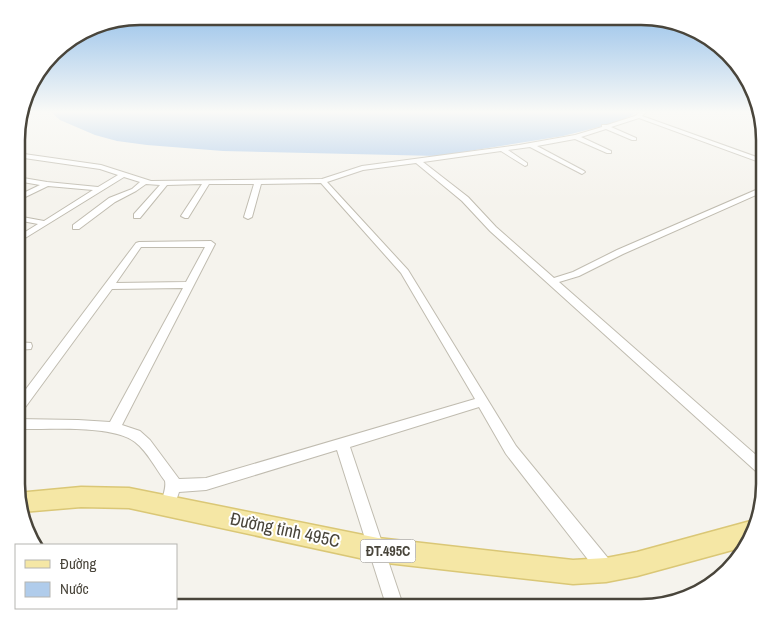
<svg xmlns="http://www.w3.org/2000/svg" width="781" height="624" font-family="'Archivo Narrow',sans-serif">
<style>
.water{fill:#b0cceb}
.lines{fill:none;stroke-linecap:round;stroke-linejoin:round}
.street-casing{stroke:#c0bcb0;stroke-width:2}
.primary-casing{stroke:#dac776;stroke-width:3}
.street{fill:#fff;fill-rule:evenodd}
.primary{fill:#f5e7a5;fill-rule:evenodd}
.labels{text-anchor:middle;stroke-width:4;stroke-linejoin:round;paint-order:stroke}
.shield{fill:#fff;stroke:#807d76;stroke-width:1}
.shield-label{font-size:14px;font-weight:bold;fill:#49453b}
.near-street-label{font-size:18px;fill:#49453b;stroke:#fff}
.rim{fill:none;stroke:#49453b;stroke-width:2.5}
</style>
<rect width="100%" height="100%" fill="#f5f3ed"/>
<path class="water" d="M51,112H638L619,122L563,136L438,156L223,151L147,145L117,141L95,135L60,120Z"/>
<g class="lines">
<g class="street-casing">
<g id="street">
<path d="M640,112H646L642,116L765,160V164L639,118L611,127L636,138V140H632L606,129L581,137L611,151V153H607L575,139L537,146L584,171L585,172L582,174L530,147L508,150L527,163V165L525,166L501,151L423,162L468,197L496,227L554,278L573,272L617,250L765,186V191L623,254L579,276L559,282L764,462V476L759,474L490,231L462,201L416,163L363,170L327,182L408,270L516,446L612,563L614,569L612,575L606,577L600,575L506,454L479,407L350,447L404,608H387L337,450L206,490L179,492L173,510L168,512L163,510C159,500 167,491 165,481C155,468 148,452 135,442C111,424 46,430 17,429V419L78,420L110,422L183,288L112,289L21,413L17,415V401L136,243L139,242L211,241L215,244L122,425L140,431L150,440L179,479L206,478L475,399L401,273L321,183L261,184L252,217L248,219L244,217L254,184H209L188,218H185L181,216L202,184L167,185L140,218H134V214L160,185L146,184L136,191L115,202L79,229H73V225L109,198L132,189L140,182L124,177L17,243V237L38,224L17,220V216L44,221L93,190L48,186L17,201V196L40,185L17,181V177L47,182L98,187L118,175L100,169L17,157V153L101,165L151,181L322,179L362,166L519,145L575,135L602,127V125H607L635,116ZM141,247H205L186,282L116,283Z"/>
<path d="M17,342L31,343L32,346L31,349L17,350Z"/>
</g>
</g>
<g class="primary-casing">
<path id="primary" d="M81,487L129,488L378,538L573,560L606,558L637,552L758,519C755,534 751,543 736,549L637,576L606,582L573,584L378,562L129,508L81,507L22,512L17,493Z"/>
</g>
<use href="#street" class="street"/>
<use href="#primary" class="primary"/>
</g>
<linearGradient id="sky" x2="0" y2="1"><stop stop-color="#91bee9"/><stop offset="0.56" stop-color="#fafaf7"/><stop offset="1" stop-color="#fafaf7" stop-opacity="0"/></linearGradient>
<rect width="781" height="200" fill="url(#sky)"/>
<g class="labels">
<rect class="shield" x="360.5" y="539.5" width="55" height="23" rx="4"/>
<g class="shield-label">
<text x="388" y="556">ĐT.495C</text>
</g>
<g class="near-street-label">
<text transform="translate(285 530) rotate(12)" y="6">Đường tỉnh 495C</text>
</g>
</g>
<path d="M0 0H781V624H0ZM140 25H641A115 115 0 0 1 756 140V484A115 115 0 0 1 641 599H140A115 115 0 0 1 25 484V140A115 115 0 0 1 140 25Z" fill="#fff" fill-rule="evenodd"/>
<path class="rim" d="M140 25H641A115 115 0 0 1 756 140V484A115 115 0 0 1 641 599H140A115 115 0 0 1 25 484V140A115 115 0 0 1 140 25Z"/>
<rect x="15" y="544" width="162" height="65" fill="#ffffff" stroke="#b6b5b1"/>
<rect x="25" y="560" width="25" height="8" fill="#f5e7a5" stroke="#b6b5b1"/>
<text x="60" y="569" font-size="15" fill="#49453b">Đường</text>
<rect x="25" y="582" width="25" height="15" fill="#b0cceb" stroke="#b6b5b1"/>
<text x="60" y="594" font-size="15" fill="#49453b">Nước</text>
</svg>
